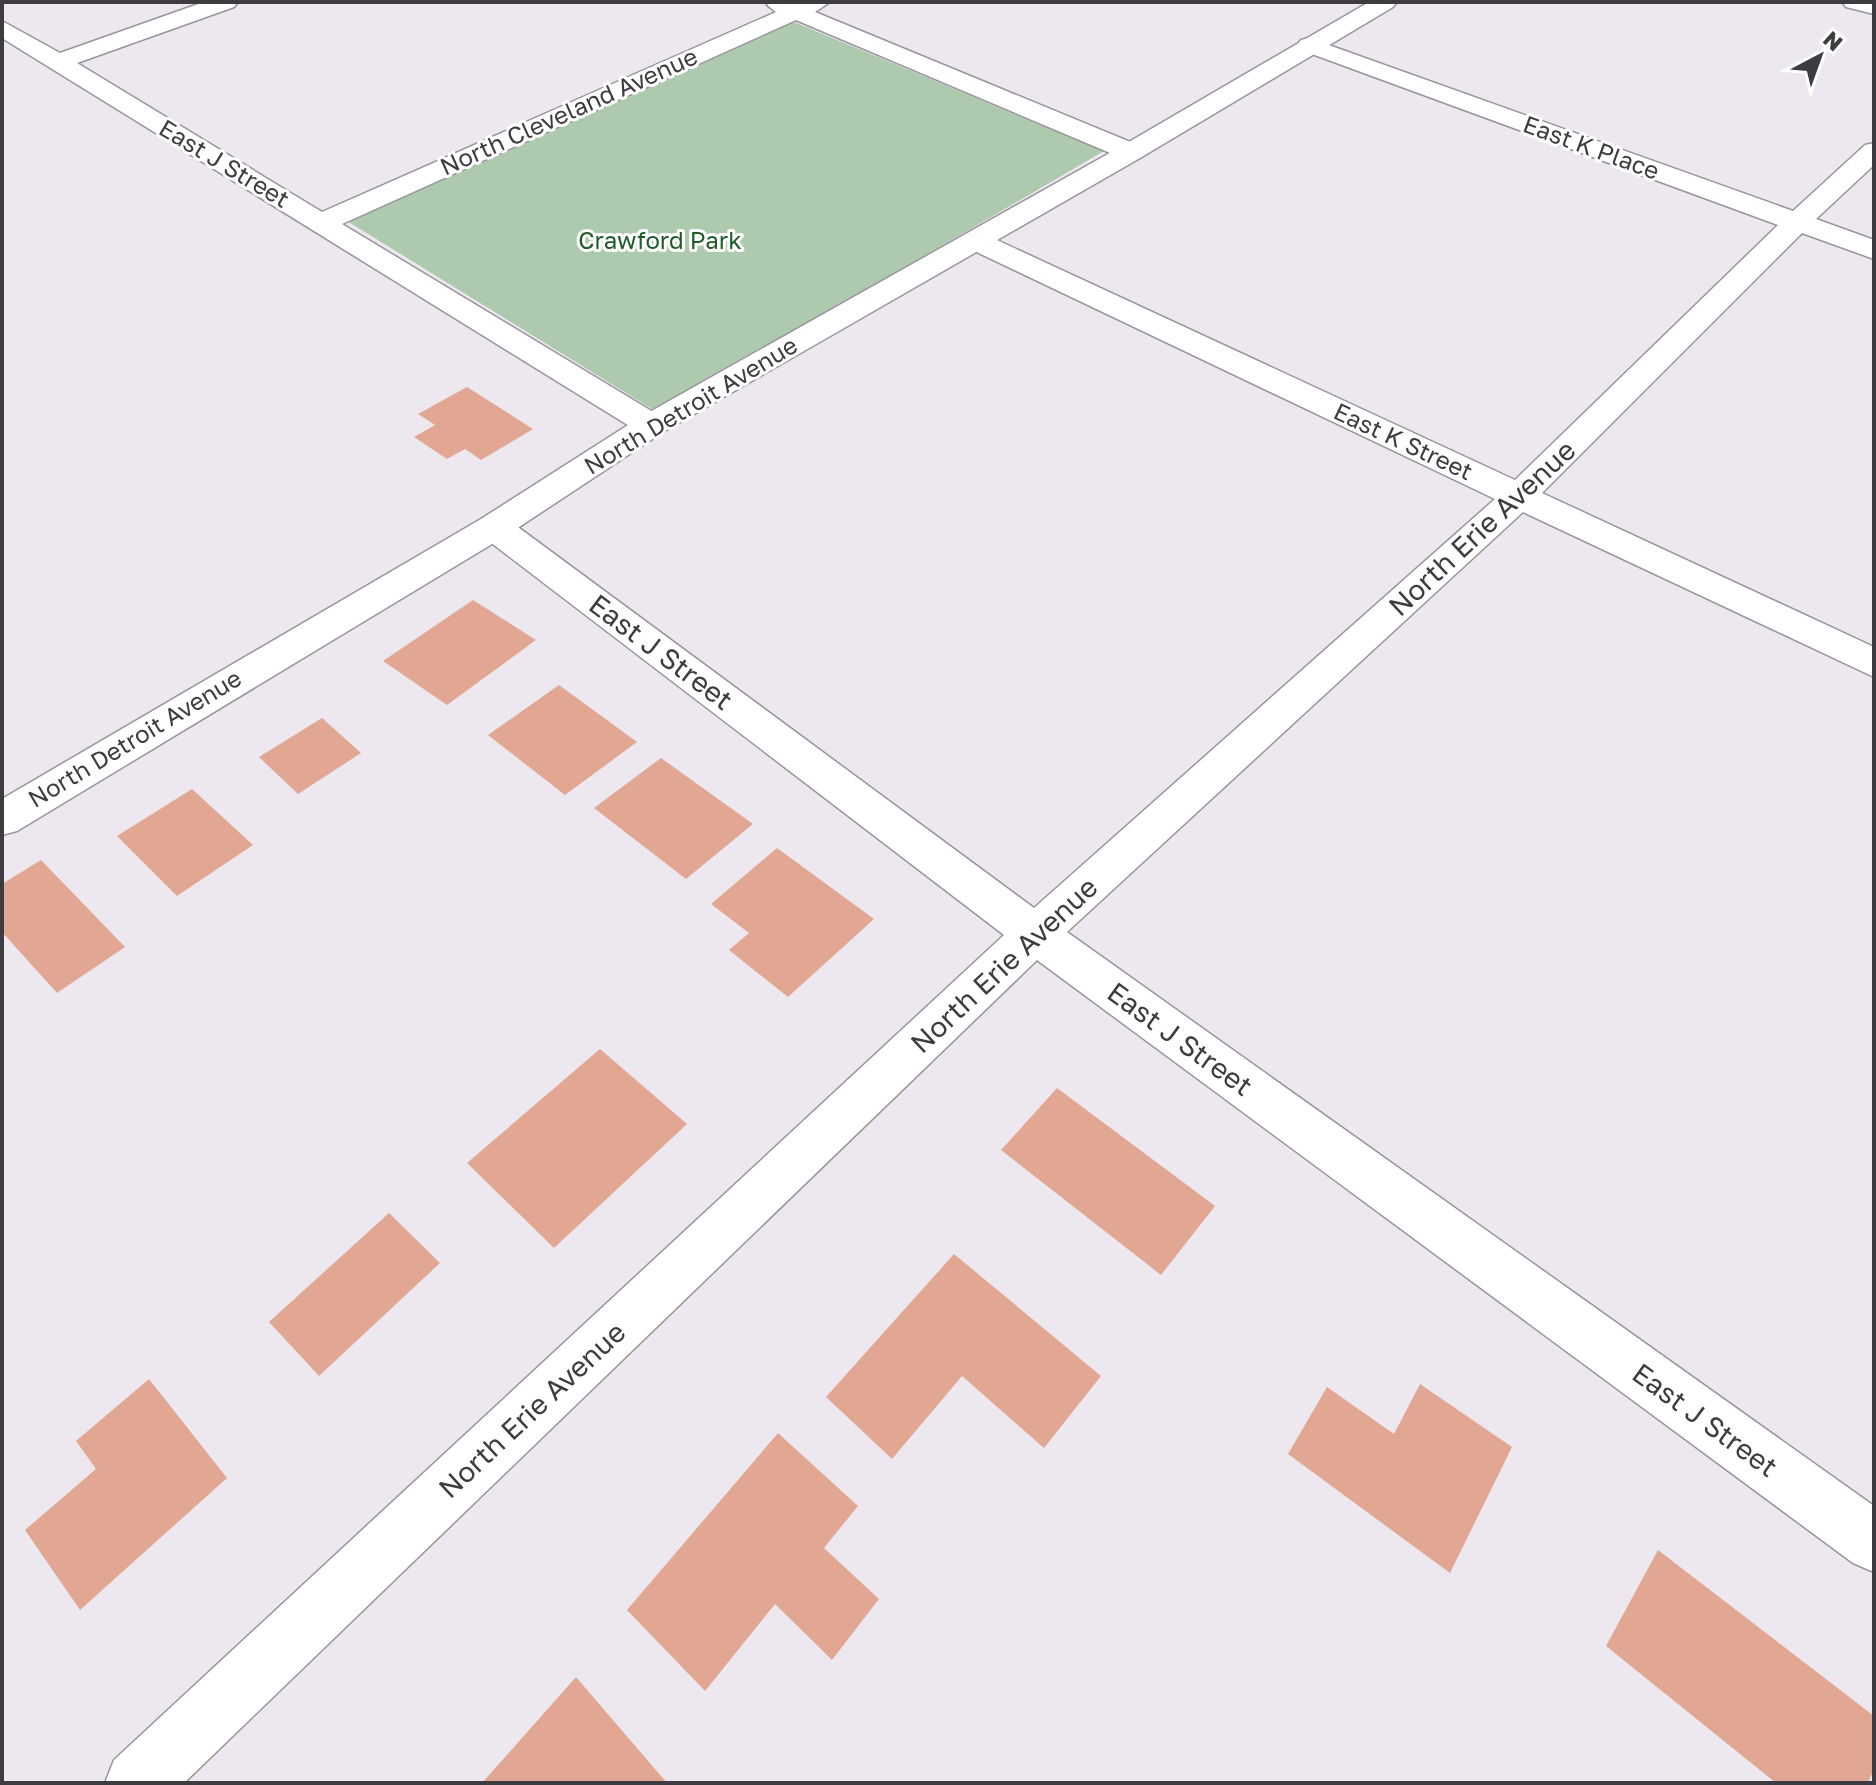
<svg xmlns="http://www.w3.org/2000/svg" width="1876" height="1785" font-family="'Golos Text',sans-serif">
<style>
.green{fill:#adcaae}
.building{fill:#e1a792}
.lines{fill:none;stroke-linecap:round;stroke-linejoin:round}
.minor-casing{stroke:#99949c;stroke-width:3}
.tertiary-casing{stroke:#99949c;stroke-width:3}
.minor{fill:#fff;fill-rule:evenodd}
.tertiary{fill:#fff;fill-rule:evenodd}
.labels{text-anchor:middle;stroke-width:6;stroke-linejoin:round;paint-order:stroke}
.far-street-label{font-size:24px;fill:#3e3c40;stroke:#fff}
.far-park-label{font-size:24px;fill:#1e5c28;stroke:#fff}
.street-label{font-size:28px;fill:#3e3c40;stroke:#fff}
</style>
<rect width="100%" height="100%" fill="#ede8f0"/>
<path class="green" d="M794,22L1104,151L657,412L347,221Z"/>
<g class="building">
<path d="M467,387L533,429L481,460L465,449L447,459L414,437L435,425L418,414Z"/>
<path d="M473,600L536,640L447,705L383,661Z"/>
<path d="M559,685L637,742L565,795L488,735Z"/>
<path d="M322,718L361,753L298,794L259,757Z"/>
<path d="M661,758L753,824L686,879L594,808Z"/>
<path d="M192,789L253,845L177,896L117,836Z"/>
<path d="M777,848L874,919L788,997L729,950L749,933L711,904Z"/>
<path d="M41,860L125,947L57,993L2,932V884Z"/>
<path d="M600,1049L687,1124L554,1248L467,1163Z"/>
<path d="M1057,1088L1215,1206L1161,1275L1001,1150Z"/>
<path d="M389,1213L440,1263L319,1376L269,1322Z"/>
<path d="M954,1254L1101,1376L1044,1448L962,1376L892,1459L826,1397Z"/>
<path d="M149,1379L227,1478L80,1610L25,1530L96,1469L76,1441Z"/>
<path d="M1420,1384L1512,1447L1450,1573L1288,1454L1327,1387L1394,1434Z"/>
<path d="M778,1433L858,1506L824,1548L879,1599L832,1660L775,1604L705,1691L627,1610Z"/>
<path d="M1658,1550L1874,1716V1769L1868,1783H1776L1606,1646Z"/>
<path d="M576,1677L667,1783H482Z"/>
</g>
<g class="lines">
<g class="minor-casing">
<g id="minor">
<path d="M204,2H238L234,7L77,63L322,212L776,12L767,5L770,2H830L815,12L1140,146L1144,152L1140,158H1122L796,20L342,224L663,418L667,425L663,432L651,435L639,432L2,38V21L60,53Z"/>
<path d="M1842,2H1874V14L1846,7Z"/>
<path d="M1309,38L1793,211L1865,145L1874,143V165L1816,219L1874,240V259L1802,233L1542,493L1874,647V677L1523,512L1067,932L1874,1506V1572L1853,1563L1037,960L184,1783H105L114,1760L1004,935L481,535L476,527L481,519L494,515L507,519L1034,908L1495,499L966,247L962,241L966,235L976,232L986,235L1515,480L1778,225L1301,50L1297,45L1301,40Z"/>
</g>
</g>
<g class="tertiary-casing">
<path id="tertiary" d="M1369,2H1397L1393,7L1140,158L663,432L507,535L17,831L2,835V799L481,519L639,418L1122,146Z"/>
</g>
<use href="#minor" class="minor"/>
<use href="#tertiary" class="tertiary"/>
</g>
<g class="labels">
<g class="far-street-label">
<text transform="translate(569 112) rotate(-24)" y="8">North Cleveland Avenue</text>
<text transform="translate(1591 148) rotate(20)" y="8">East K Place</text>
<text transform="translate(224 164) rotate(31)" y="8">East J Street</text>
<text transform="translate(691 406) rotate(-31)" y="8">North Detroit Avenue</text>
<text transform="translate(1403 442) rotate(25)" y="8">East K Street</text>
<text transform="translate(135 739) rotate(-31)" y="8">North Detroit Avenue</text>
</g>
<g class="far-park-label">
<text x="660" y="249">Crawford Park</text>
</g>
<g class="street-label">
<text transform="translate(1482 528) rotate(-43)" y="10">North Erie Avenue</text>
<text transform="translate(661 652) rotate(37)" y="10">East J Street</text>
<text transform="translate(1004 965) rotate(-43)" y="10">North Erie Avenue</text>
<text transform="translate(1180 1039) rotate(36)" y="10">East J Street</text>
<text transform="translate(532 1410) rotate(-43)" y="10">North Erie Avenue</text>
<text transform="translate(1705 1420) rotate(36)" y="10">East J Street</text>
</g>
</g>
<rect width="1876" height="1785" fill="none" stroke="#3e3c40" stroke-width="8"/>
<g transform="translate(1820 56) rotate(41)" stroke="#ffffff" stroke-width="6" paint-order="stroke">
<path d="M0-6L14 30L0 20L-14 30Z" fill="#3e3c40"/>
<text y="-12" font-size="22" font-weight="bold" text-anchor="middle" fill="#3e3c40">N</text>
</g>
</svg>
